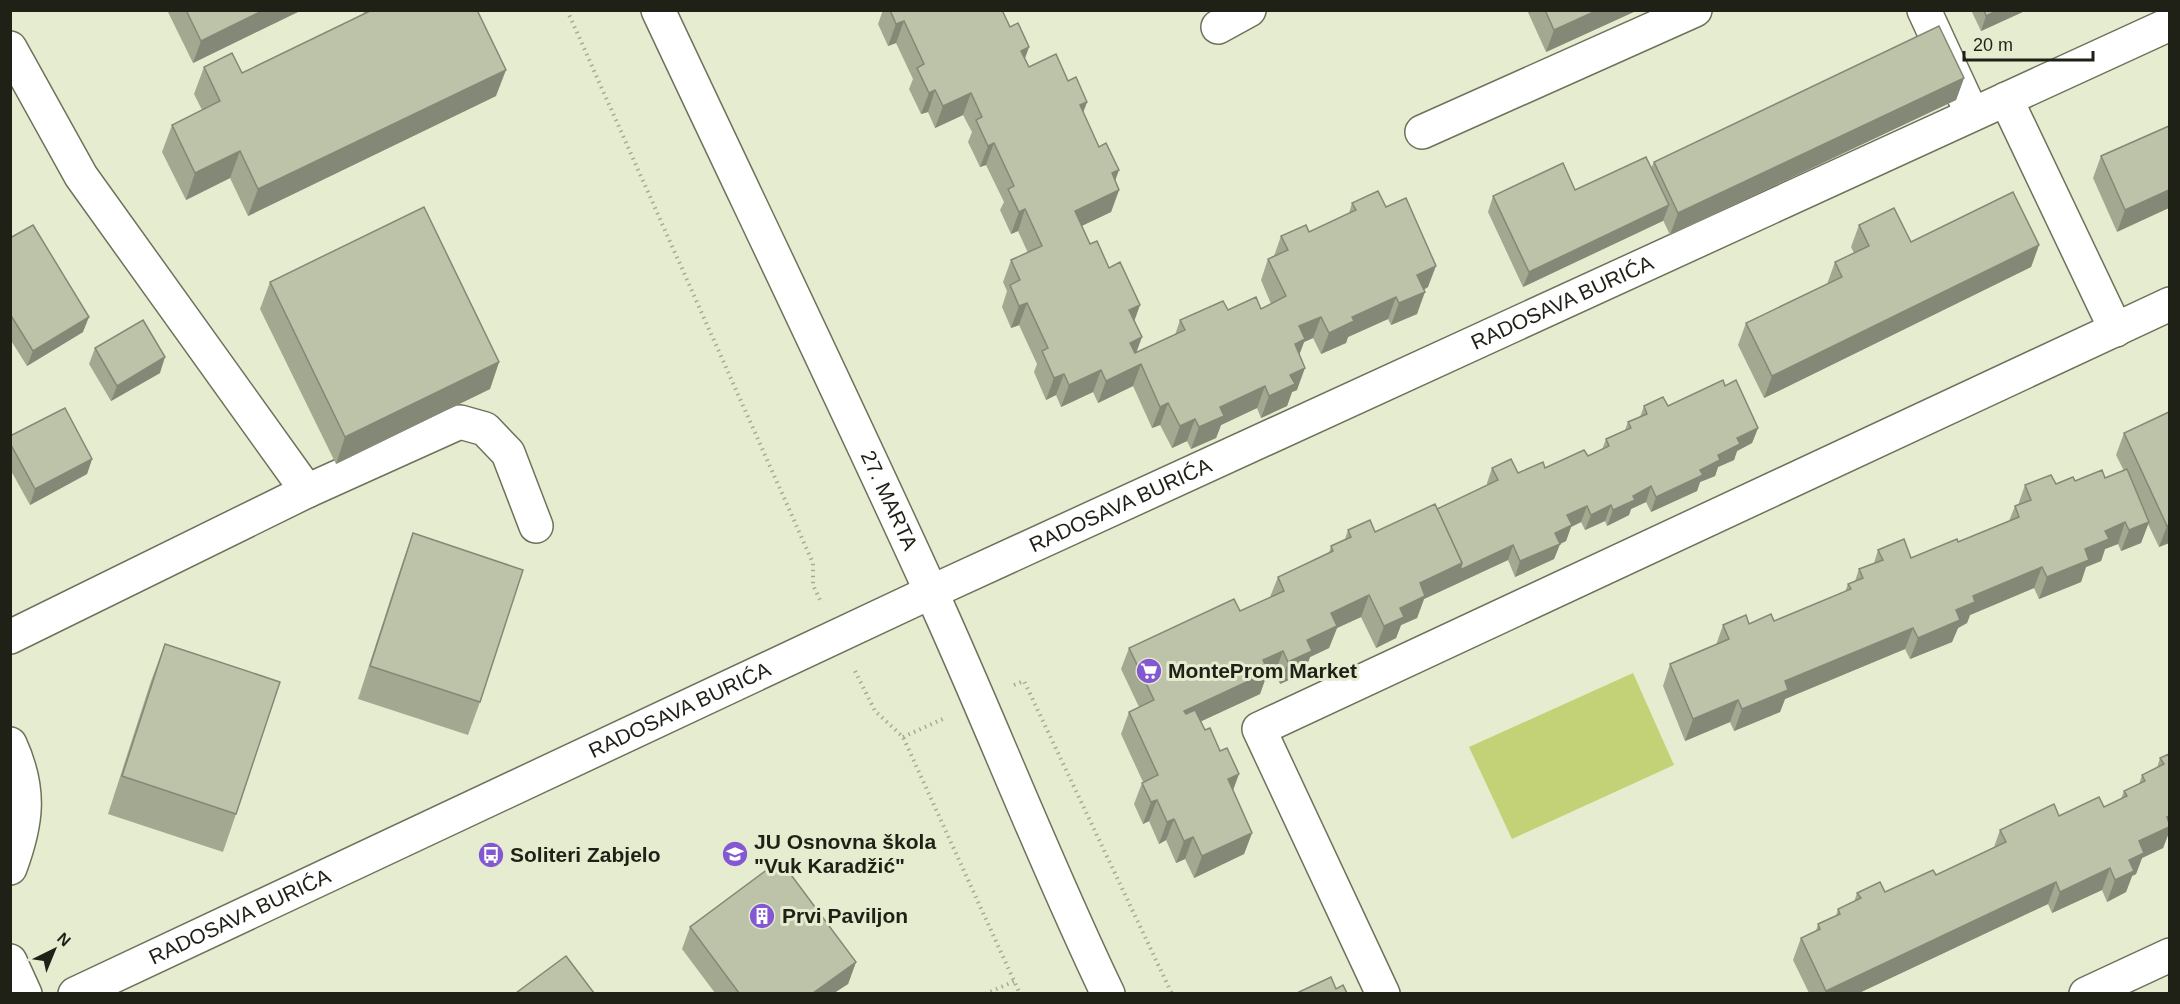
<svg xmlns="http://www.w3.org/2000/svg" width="2180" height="1004" font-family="Helvetica,sans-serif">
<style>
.green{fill:#c3d276}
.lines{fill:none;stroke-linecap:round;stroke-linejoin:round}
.minor-casing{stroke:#6d725a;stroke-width:36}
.path{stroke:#a6ab95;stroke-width:4;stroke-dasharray:1.5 4.5;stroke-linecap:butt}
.minor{stroke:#fff;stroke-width:33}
.wall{fill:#a3a890}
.shaded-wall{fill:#848876}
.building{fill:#bdc3a8;stroke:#848876;stroke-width:1.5}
.labels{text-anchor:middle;stroke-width:6;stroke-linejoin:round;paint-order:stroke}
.street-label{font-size:21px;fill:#1f2117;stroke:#e6ecd0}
.poi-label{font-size:21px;font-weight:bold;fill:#1f2117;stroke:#e6ecd0;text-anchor:start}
</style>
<rect width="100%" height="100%" fill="#e6ecd0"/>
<path class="green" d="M1633,673L1674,765L1512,839L1469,747Z"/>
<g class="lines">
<g class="minor-casing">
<g id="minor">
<path id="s1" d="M658,10C750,206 844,400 933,596C993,728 1045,863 1108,994"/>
<path d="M1924,10L1972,114"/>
<path d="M1218,27L1249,10"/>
<path d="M10,48L81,176L307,491"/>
<path d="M2006,99L2116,330"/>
<path d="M1422,132L1695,10"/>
<path d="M10,637L307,491L460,422L485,429L508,453L536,526"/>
<path d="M10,744C31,790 27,822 10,868"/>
<path d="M10,961L25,994"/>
<path id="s2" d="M75,994L931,592L2170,24"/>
<path d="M1383,994L1259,729L2170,304"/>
<path d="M2086,994L2170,955"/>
</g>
</g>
<g class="path">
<path d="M567,10L813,563V585L821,602"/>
<path d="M855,671L875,711L903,737L1020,994"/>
<path d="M1014,685L1024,681L1172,994"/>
<path d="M903,737L945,718"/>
<path d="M985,994L1015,981"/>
</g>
<use href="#minor" class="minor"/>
</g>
<g class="wall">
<path d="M167,10H302L193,63Z"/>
<path d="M365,10H477L496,96L248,216L230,178L186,200L162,152L172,125L202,110L194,94L204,67L242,73L363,15Z"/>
<path d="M883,10H1002L1010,27L1029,47L1025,58L1029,67L1068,81L1087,102L1083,113L1119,190L1111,212L1081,226L1090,244L1140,305L1134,321L1136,353L1175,335L1180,320L1228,310L1261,309L1271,304L1261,280L1268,259L1274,256L1281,236L1309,232L1349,213L1352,203L1386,207L1428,287L1424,290L1417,314L1391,325L1388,319L1348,337L1346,343L1321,354L1313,338L1304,342L1299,355L1297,390L1292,392L1287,406L1261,418L1257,408L1221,425L1216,438L1191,449L1187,441L1172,448L1160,425L1152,428L1133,386L1098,403L1093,392L1061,407L1056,395L1046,400L1034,372L1037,364L1019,325L1011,328L1002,307L1007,291L1003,282L1011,260L1028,253L1018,231L1011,234L1000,210L1004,202L986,165L980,167L968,142L972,132L963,115L935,128L928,112L921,114L909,89L913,79L896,43L888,46L878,24Z"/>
<path d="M1527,10H1638L1546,52Z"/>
<path d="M1971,10H2027L1981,31Z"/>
<path d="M1964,78L1956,100L1670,235L1663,220L1523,287L1488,212L1493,196L1575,190L1651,168L1654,162Z"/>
<path d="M2169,126L2117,232L2093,178L2101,156Z"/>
<path d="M1859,225L1911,242L2039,245L2031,267L1764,398L1738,345L1746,323L1827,284L1835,262L1854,253L1851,247Z"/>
<path d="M10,238L83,332L27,366L10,339Z"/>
<path d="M270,282L499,362L490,389L336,464L260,309Z"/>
<path d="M95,348L160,373L111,401L89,364Z"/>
<path d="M1725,386L1758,428L1752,443L1737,451L1734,460L1718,467L1715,476L1700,482L1697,491L1651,512L1646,502L1631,509L1629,515L1607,526L1605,521L1585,530L1581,522L1571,527L1566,541L1560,544L1554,559L1515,577L1508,560L1424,599L1417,618L1401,625L1396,638L1376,648L1361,617L1337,628L1329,648L1310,657L1304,673L1280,684L1275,673L1266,677L1260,694L1201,721L1252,833L1244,854L1194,878L1185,859L1176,863L1166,840L1159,844L1149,821L1143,824L1134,804L1142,783L1143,782L1121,734L1129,712L1139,707L1121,669L1129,648L1240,611L1270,597L1278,577L1329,553L1331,546L1345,539L1348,530L1375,532L1437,509L1487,485V483L1492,468L1518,473L1545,468L1588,456L1602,450L1606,439L1625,430L1628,422L1640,417L1644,406H1668Z"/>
<path d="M2169,412V543L2159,547L2148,524L2141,543L2121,551L2118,544L2105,549L2101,561L2086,567L2081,582L2039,599L2034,588L1970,615L1967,623L1958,628L1952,642L1910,659L1905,649L1785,699L1780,712L1734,731L1730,722L1685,741L1663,686L1670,664L1716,645L1723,625L1749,624L1774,621L1845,592L1848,584L1855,581L1859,569L1874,563L1878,550L1911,558L1958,542L2009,521L2015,506L2018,505L2025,485L2056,484L2075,481L2105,478L2124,471L2116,455L2124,433Z"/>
<path d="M10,443L92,459L87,474L30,505L10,469Z"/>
<path d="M413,533L480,702L468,735L358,699L401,567Z"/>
<path d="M165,644L236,814L223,852L108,814L151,681Z"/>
<path d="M2169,754L2168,835L2163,848L2142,858L2136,874L2132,876L2126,892L2107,902L2102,890L2052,913L2048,904L1859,993H1809L1793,960L1801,938L1816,931L1818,924L1836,916L1838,909L1854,902L1857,893L1885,892L1936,875L1994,847L2000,830L2059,816L2104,807L2121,799L2124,791L2139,784L2142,775L2157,768L2160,758Z"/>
<path d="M690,927L856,962L848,984L834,993H715L682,949Z"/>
</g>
<g class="shaded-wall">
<path d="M264,10H302L193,63L201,41Z"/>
<path d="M1598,10H1638L1546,52L1554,30Z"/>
<path d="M1998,10H2027L1981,31L1986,16Z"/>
<path d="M904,21L896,43L888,46L896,24Z"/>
<path d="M1029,47L1021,69V51Z"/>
<path d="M506,70L496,96L248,216L258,189Z"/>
<path d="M1964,78L1956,100L1670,235L1678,213Z"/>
<path d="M935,90L928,112L921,114L929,93Z"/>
<path d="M971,93L963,115L935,128L943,106Z"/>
<path d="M1087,102L1079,123L1080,105Z"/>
<path d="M994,143L986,165L980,167L988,146Z"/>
<path d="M240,151L230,178L186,200L195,173Z"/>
<path d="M1119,170L1111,192L1112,173Z"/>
<path d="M1119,190L1111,212L1067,233L1075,211Z"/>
<path d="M2169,190V208L2117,232L2125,210Z"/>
<path d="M1669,205L1663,221L1523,287L1529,272Z"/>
<path d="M1025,209L1018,231L1011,234L1019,212Z"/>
<path d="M2039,245L2031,267L1764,398L1772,376Z"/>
<path d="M1436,266L1428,287L1409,297L1417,275Z"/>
<path d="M1425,292L1417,314L1391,325L1399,303Z"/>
<path d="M1396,297L1388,319L1348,337L1346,343L1321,354L1329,333L1352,317Z"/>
<path d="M1027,303L1019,325L1011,328L1019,306Z"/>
<path d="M1140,305L1132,327L1129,310Z"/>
<path d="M89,317L83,332L27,366L33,351Z"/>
<path d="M1321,317L1313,338L1304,342L1297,361L1294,347L1299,326Z"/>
<path d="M1142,337L1134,359L1130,343Z"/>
<path d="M165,357L160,373L111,401L117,386Z"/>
<path d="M499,362L490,389L336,464L345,437Z"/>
<path d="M1141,364L1133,386L1098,403L1106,381Z"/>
<path d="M1305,368L1297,390L1292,392L1287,406L1261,418L1269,396L1290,375Z"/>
<path d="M1101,370L1093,392L1061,407L1069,385Z"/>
<path d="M1064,374L1056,395L1046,400L1054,378Z"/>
<path d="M1265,386L1257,408L1221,425L1216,438L1191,449L1199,427L1220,407Z"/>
<path d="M1168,403L1160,425L1152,428L1160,407Z"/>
<path d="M1195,419L1187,441L1172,448L1180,426Z"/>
<path d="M1758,428L1752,443L1737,451L1734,460L1718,467L1715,476L1700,482L1697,491L1651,512L1656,497L1700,470L1737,438Z"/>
<path d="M92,459L87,474L30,505L35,489Z"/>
<path d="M1651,486L1646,502L1631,509L1629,515L1607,526L1613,510L1633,496Z"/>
<path d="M1611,505L1605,521L1585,530L1591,515Z"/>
<path d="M1587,506L1581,522L1571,527L1566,541L1560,544L1554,559L1515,577L1520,561L1567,515Z"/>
<path d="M2125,522L2118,544L2105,549L2101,561L2086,567L2081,582L2039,599L2047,577L2085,549L2105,531Z"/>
<path d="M2149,522L2141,543L2121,551L2129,530Z"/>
<path d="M2169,525V543L2159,547L2167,526Z"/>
<path d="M1513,545L1508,560L1424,599L1417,618L1401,625L1396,638L1376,648L1384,626L1420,583L1462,563Z"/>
<path d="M2042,567L2034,588L1970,615L1967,623L1958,628L1952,642L1910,659L1918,638L1956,610L1973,596Z"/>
<path d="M1369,595L1361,617L1337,628L1329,648L1310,657L1304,673L1280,684L1288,662L1331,613Z"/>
<path d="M1913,628L1905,649L1785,699L1780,712L1734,731L1742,709L1785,681Z"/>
<path d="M1283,651L1275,673L1266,677L1260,694L1176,733L1184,711L1263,660Z"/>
<path d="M1738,700L1730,722L1685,741L1693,719Z"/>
<path d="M1239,774L1231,796L1228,779Z"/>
<path d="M1157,800L1149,821L1143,824L1151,802Z"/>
<path d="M2169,816V834L2168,835L2163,848L2142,858L2136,874L2132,876L2126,892L2107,902L2115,880L2129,860L2139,841Z"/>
<path d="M1174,819L1166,840L1159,844L1167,822Z"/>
<path d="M1252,833L1244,854L1194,878L1202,856Z"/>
<path d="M1193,837L1185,859L1176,863L1184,841Z"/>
<path d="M2110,868L2102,890L2052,913L2060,892Z"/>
<path d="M2056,882L2048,904L1859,993H1825L1826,991Z"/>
<path d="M856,962L848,984L834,993H813Z"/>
</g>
<g class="building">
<path d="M186,10H264L201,41Z"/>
<path d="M372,10H477L506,70L258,189L240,151L195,173L172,125L220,101L204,67L232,53L242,73Z"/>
<path d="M890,10H1002L1010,27L1018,23L1029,47L1021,51L1029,67L1056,54L1068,81L1076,77L1087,102L1080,105L1099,147L1106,143L1119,170L1112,173L1119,190L1075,211L1090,244L1097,241L1109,268L1120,262L1140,305L1129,310L1142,337L1130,343L1135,353L1185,330L1180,320L1223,301L1228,310L1256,297L1261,309L1286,296L1268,259L1288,250L1281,236L1306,225L1309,232L1356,210L1352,203L1378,191L1386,207L1406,198L1436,266L1417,275L1425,292L1399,303L1396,297L1352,317L1354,321L1329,333L1321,317L1299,326L1305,339L1295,344L1305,368L1290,375L1295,384L1269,396L1265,386L1220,407L1224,416L1199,427L1195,419L1180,426L1168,403L1160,407L1141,364L1106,381L1101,370L1069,385L1064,374L1054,378L1042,351L1048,348L1027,303L1019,306L1010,285L1020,280L1011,260L1042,246L1025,209L1019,212L1008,189L1014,186L994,143L988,146L976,120L982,117L971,93L943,106L935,90L929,93L917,68L924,64L904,21L896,24Z"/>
<path d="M1545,10H1598L1554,30Z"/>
<path d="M1984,10H1998L1986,16Z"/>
<path d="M1939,26L1964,78L1678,213L1654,162Z"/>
<path d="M2169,126V190L2125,210L2101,156Z"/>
<path d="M1646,157L1669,205L1529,272L1493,196L1563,163L1575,190Z"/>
<path d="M2013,192L2039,245L1772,376L1746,323L1842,277L1835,262L1869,246L1859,225L1894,208L1911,242Z"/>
<path d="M424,207L499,362L345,437L270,282Z"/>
<path d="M33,225L89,317L33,351L10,314V238Z"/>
<path d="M143,320L165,357L117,386L95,348Z"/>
<path d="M1723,380L1725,386L1736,380L1758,428L1737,438L1740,444L1718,455L1720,460L1700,470L1703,475L1656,497L1651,486L1633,496L1635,500L1613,510L1611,505L1591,515L1587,506L1567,515L1572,525L1555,533L1560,544L1520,561L1513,545L1460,570L1462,563L1437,509L1498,480L1492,468L1511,459L1518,473L1543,462L1545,468L1584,450L1588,456L1609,446L1606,439L1631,428L1628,422L1647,414L1644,406L1663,397L1668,406Z"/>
<path d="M65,408L92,459L35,489L10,443V436Z"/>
<path d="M2169,412V525L2167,526L2124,433Z"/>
<path d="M2127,469L2149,522L2129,530L2125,522L2105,531L2109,539L2085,549L2089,560L2047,577L2042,567L1973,596L1975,602L1956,610L1960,620L1918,638L1913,628L1785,681L1788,690L1742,709L1738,700L1693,719L1670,664L1729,639L1723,625L1746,615L1749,624L1771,614L1774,621L1851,589L1848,584L1863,578L1859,569L1883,560L1878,550L1904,539L1911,558L1957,539L1958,542L2019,517L2015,506L2031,500L2025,485L2051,475L2056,484L2073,477L2075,481L2102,470L2105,478Z"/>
<path d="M1435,504L1462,563L1420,583L1425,596L1400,608L1404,617L1384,626L1369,595L1331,613L1337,626L1307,640L1312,651L1288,662L1283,651L1263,660L1268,672L1184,711L1186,714L1195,710L1205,730L1210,728L1220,751L1227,748L1239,774L1228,779L1252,833L1202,856L1193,837L1184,841L1174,819L1167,822L1157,800L1151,802L1142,783L1158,775L1129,712L1154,700L1129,648L1234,599L1240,611L1284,591L1278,577L1333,551L1331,546L1351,537L1348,530L1370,520L1375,532Z"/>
<path d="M413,533L523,570L480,702L370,666Z"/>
<path d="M165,644L280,682L236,814L122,776Z"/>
<path d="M2169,754V816L2167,817L2169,823V827L2139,841L2144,853L2129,860L2134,871L2115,880L2110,868L2060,892L2056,882L1826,991L1801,938L1820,929L1818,924L1840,914L1838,909L1861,898L1857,893L1880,882L1885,892L1933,870L1936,875L2006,842L2000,830L2054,804L2059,816L2099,797L2104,807L2127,796L2124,791L2145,781L2142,775L2164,764L2160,758Z"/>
<path d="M780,860L856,962L813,993H739L690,927Z"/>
<path d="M566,956L594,993H516Z"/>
<path d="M1331,977L1336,989L1343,985L1347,993H1297Z"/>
</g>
<defs>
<g id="supermarket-disc" transform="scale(1.35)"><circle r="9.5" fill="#8358d1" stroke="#e6ecd0"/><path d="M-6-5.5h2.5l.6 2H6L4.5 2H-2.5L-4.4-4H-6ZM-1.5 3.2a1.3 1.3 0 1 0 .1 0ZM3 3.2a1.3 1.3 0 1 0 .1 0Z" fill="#fff"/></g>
<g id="school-disc" transform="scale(1.35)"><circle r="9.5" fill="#8358d1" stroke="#e6ecd0"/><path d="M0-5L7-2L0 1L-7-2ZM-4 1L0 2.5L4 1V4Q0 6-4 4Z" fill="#fff"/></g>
<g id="bus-disc" transform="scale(1.35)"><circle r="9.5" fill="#8358d1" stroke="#e6ecd0"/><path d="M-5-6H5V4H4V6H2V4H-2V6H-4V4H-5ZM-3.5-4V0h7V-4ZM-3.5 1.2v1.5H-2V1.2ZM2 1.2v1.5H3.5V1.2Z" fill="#fff"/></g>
<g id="building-disc" transform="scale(1.35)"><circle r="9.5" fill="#8358d1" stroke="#e6ecd0"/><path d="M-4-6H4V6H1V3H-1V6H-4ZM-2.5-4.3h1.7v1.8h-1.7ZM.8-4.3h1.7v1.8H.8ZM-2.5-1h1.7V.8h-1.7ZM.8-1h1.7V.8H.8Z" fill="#fff"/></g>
</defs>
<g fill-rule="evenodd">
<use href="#supermarket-disc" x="1149" y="671"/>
<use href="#school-disc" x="735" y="854"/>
<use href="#bus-disc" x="491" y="855"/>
<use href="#building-disc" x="762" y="916"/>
</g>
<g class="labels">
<g class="street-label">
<text dy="7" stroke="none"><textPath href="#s2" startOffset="1640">RADOSAVA BURIĆA</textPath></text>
<text dy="7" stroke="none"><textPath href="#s1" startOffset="542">27. MARTA</textPath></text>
<text dy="7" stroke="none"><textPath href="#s2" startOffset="1154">RADOSAVA BURIĆA</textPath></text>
<text dy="7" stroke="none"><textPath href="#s2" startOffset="668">RADOSAVA BURIĆA</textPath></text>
<text dy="7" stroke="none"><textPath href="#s2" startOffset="182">RADOSAVA BURIĆA</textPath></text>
</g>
<g class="poi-label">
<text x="1168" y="678">MonteProm Market</text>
<text x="754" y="849">JU Osnovna škola<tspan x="754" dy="24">"Vuk Karadžić"</tspan></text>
<text x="510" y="862">Soliteri Zabjelo</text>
<text x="782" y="923">Prvi Paviljon</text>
</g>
</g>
<rect width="2180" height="1004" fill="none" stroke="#1f2117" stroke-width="24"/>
<g transform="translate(54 950) rotate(43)" stroke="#e6ecd0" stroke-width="4.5" paint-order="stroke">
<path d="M0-4.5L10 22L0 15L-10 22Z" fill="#1f2117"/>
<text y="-9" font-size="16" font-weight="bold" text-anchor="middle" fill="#1f2117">N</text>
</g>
<path d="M1964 51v9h129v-9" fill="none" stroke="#1f2117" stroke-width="3"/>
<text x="1973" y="51" font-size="18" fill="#1f2117" stroke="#e6ecd0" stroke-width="4.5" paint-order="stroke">20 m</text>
</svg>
